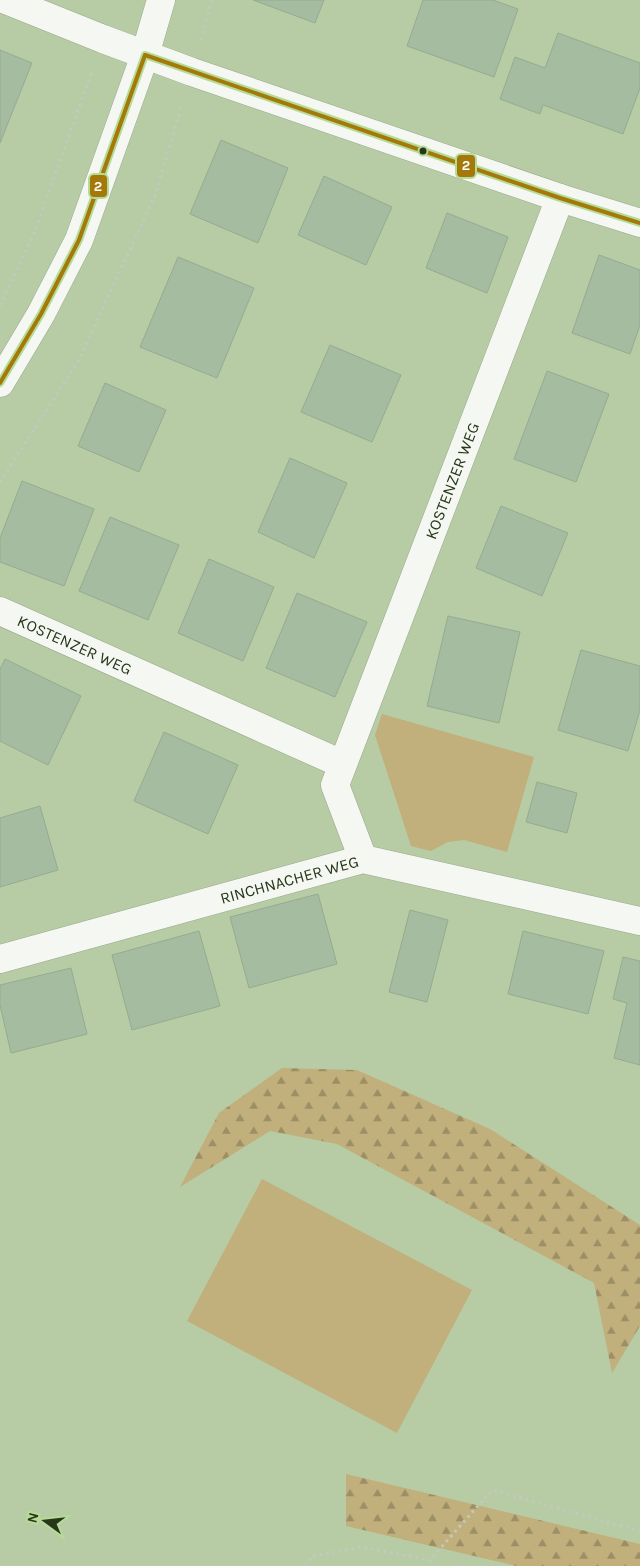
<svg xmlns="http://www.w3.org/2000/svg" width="640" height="1566" font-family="Karla,sans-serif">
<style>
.green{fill:#c1af7c}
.forest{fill:url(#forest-firs)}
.building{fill:#a6bca1;stroke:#94ab90}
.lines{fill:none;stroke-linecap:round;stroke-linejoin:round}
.street-casing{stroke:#98a88a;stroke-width:29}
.path{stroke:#c3c9be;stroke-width:3;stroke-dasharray:2.5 4;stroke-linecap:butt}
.street{stroke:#f4f7f2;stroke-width:28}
.bus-1-casing{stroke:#b6db96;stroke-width:8}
.bus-1{stroke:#a4790a;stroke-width:4}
.bus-dot{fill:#28361a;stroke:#b6db96;stroke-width:2}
.labels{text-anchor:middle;stroke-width:4.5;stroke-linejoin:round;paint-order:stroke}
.street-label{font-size:16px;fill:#28361a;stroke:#b6db96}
.line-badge{stroke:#b6db96;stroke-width:2}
.badge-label{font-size:14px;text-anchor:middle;font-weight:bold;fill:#fff}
</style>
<defs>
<pattern id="forest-firs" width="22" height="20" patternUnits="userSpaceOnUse" patternTransform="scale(1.25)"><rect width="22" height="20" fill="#c1af7c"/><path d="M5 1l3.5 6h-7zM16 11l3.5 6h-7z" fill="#9d8f65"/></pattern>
</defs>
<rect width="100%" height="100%" fill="#b7cca5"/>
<g class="green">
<path d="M382,714L534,757L507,852L464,840L448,842L431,851L411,846L375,735Z"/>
<path d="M262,1179L472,1290L397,1433L187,1321Z"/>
</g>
<g class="forest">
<path d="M282,1068L357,1070L490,1129L640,1225V1326L612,1373L594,1283L337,1144L270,1131L180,1187L219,1113Z"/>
<path d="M346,1474L640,1544V1566H516L346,1526Z"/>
</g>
<g class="building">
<path d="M253,0H324L315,23Z"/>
<path d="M423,0H493L518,9L494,77L407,46Z"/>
<path d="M558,33L640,63V88L623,134L543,105L540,114L500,99L515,57L545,68Z"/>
<path d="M0,50L32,63L0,143Z"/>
<path d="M221,140L288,168L258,243L190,214Z"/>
<path d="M324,176L392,207L366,265L298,235Z"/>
<path d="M447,213L508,237L487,293L426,268Z"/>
<path d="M599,255L640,270V325L630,354L572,333Z"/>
<path d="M178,257L254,288L217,378L140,347Z"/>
<path d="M330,345L401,375L372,442L301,412Z"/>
<path d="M547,371L609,394L576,482L514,459Z"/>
<path d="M105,383L166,410L139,472L78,446Z"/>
<path d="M290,458L347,483L314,558L258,532Z"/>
<path d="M22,481L94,509L64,586L0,562V538Z"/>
<path d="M501,506L568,533L542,596L476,568Z"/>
<path d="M110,517L179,545L148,620L79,591Z"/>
<path d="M209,559L274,587L243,661L178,633Z"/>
<path d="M297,593L367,622L335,697L266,668Z"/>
<path d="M448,616L520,632L499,723L427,706Z"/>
<path d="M581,650L640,666V710L628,751L558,730Z"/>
<path d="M5,659L81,696L48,765L0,741V669Z"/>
<path d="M164,732L238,765L208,834L134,801Z"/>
<path d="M537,782L577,793L567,833L526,822Z"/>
<path d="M40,806L58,870L0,887V818Z"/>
<path d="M318,894L337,964L249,988L230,917Z"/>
<path d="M410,910L448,920L427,1002L389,992Z"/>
<path d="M199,931L220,1006L132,1030L112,955Z"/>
<path d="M523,931L604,951L588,1014L508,994Z"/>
<path d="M623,957L640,961V1065L614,1058L627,1003L613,999Z"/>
<path d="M71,968L87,1034L11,1053L0,1005V985Z"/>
</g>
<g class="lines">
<g class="street-casing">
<g id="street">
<path d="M6,0L103,39L192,72L560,198L640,223"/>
<path d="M0,383L41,314L79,240L145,55L161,0"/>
<path id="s1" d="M0,611L342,764"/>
<path id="s2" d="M363,859L335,785L560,198"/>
<path id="s3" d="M0,959L363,859L640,921"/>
</g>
</g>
<g class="path">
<path d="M201,40L212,0"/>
<path d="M0,305L34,234L92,71"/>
<path d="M0,482L79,360L156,193L182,104"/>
<path d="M306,1566L312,1556L361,1547L430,1560L492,1490L640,1531"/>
</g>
<use href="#street" class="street"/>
<g class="bus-1-casing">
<path id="bus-1" d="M0,383L41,314L79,240L145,55L560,198L640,223"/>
</g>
<use href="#bus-1" class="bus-1"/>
</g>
<circle class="bus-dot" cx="423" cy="151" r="4.5"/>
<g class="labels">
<g class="street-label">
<text dy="6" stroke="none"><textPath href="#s2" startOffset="405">KOSTENZER WEG</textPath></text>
<text dy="6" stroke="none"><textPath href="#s1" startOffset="82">KOSTENZER WEG</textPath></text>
<text dy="6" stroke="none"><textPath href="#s3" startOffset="300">RINCHNACHER WEG</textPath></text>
</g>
</g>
<g class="line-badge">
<rect x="456" y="154" width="20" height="24" rx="5" fill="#a4790a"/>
<rect x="89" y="174" width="19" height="24" rx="5" fill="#a4790a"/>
</g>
<g class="badge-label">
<text x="466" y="170">2</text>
<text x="98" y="191">2</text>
</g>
<g transform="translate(45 1521) rotate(285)" stroke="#b6db96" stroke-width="4" paint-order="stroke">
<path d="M0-4L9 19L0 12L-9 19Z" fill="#28361a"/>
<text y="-8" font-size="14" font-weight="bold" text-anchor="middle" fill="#28361a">N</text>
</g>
</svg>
